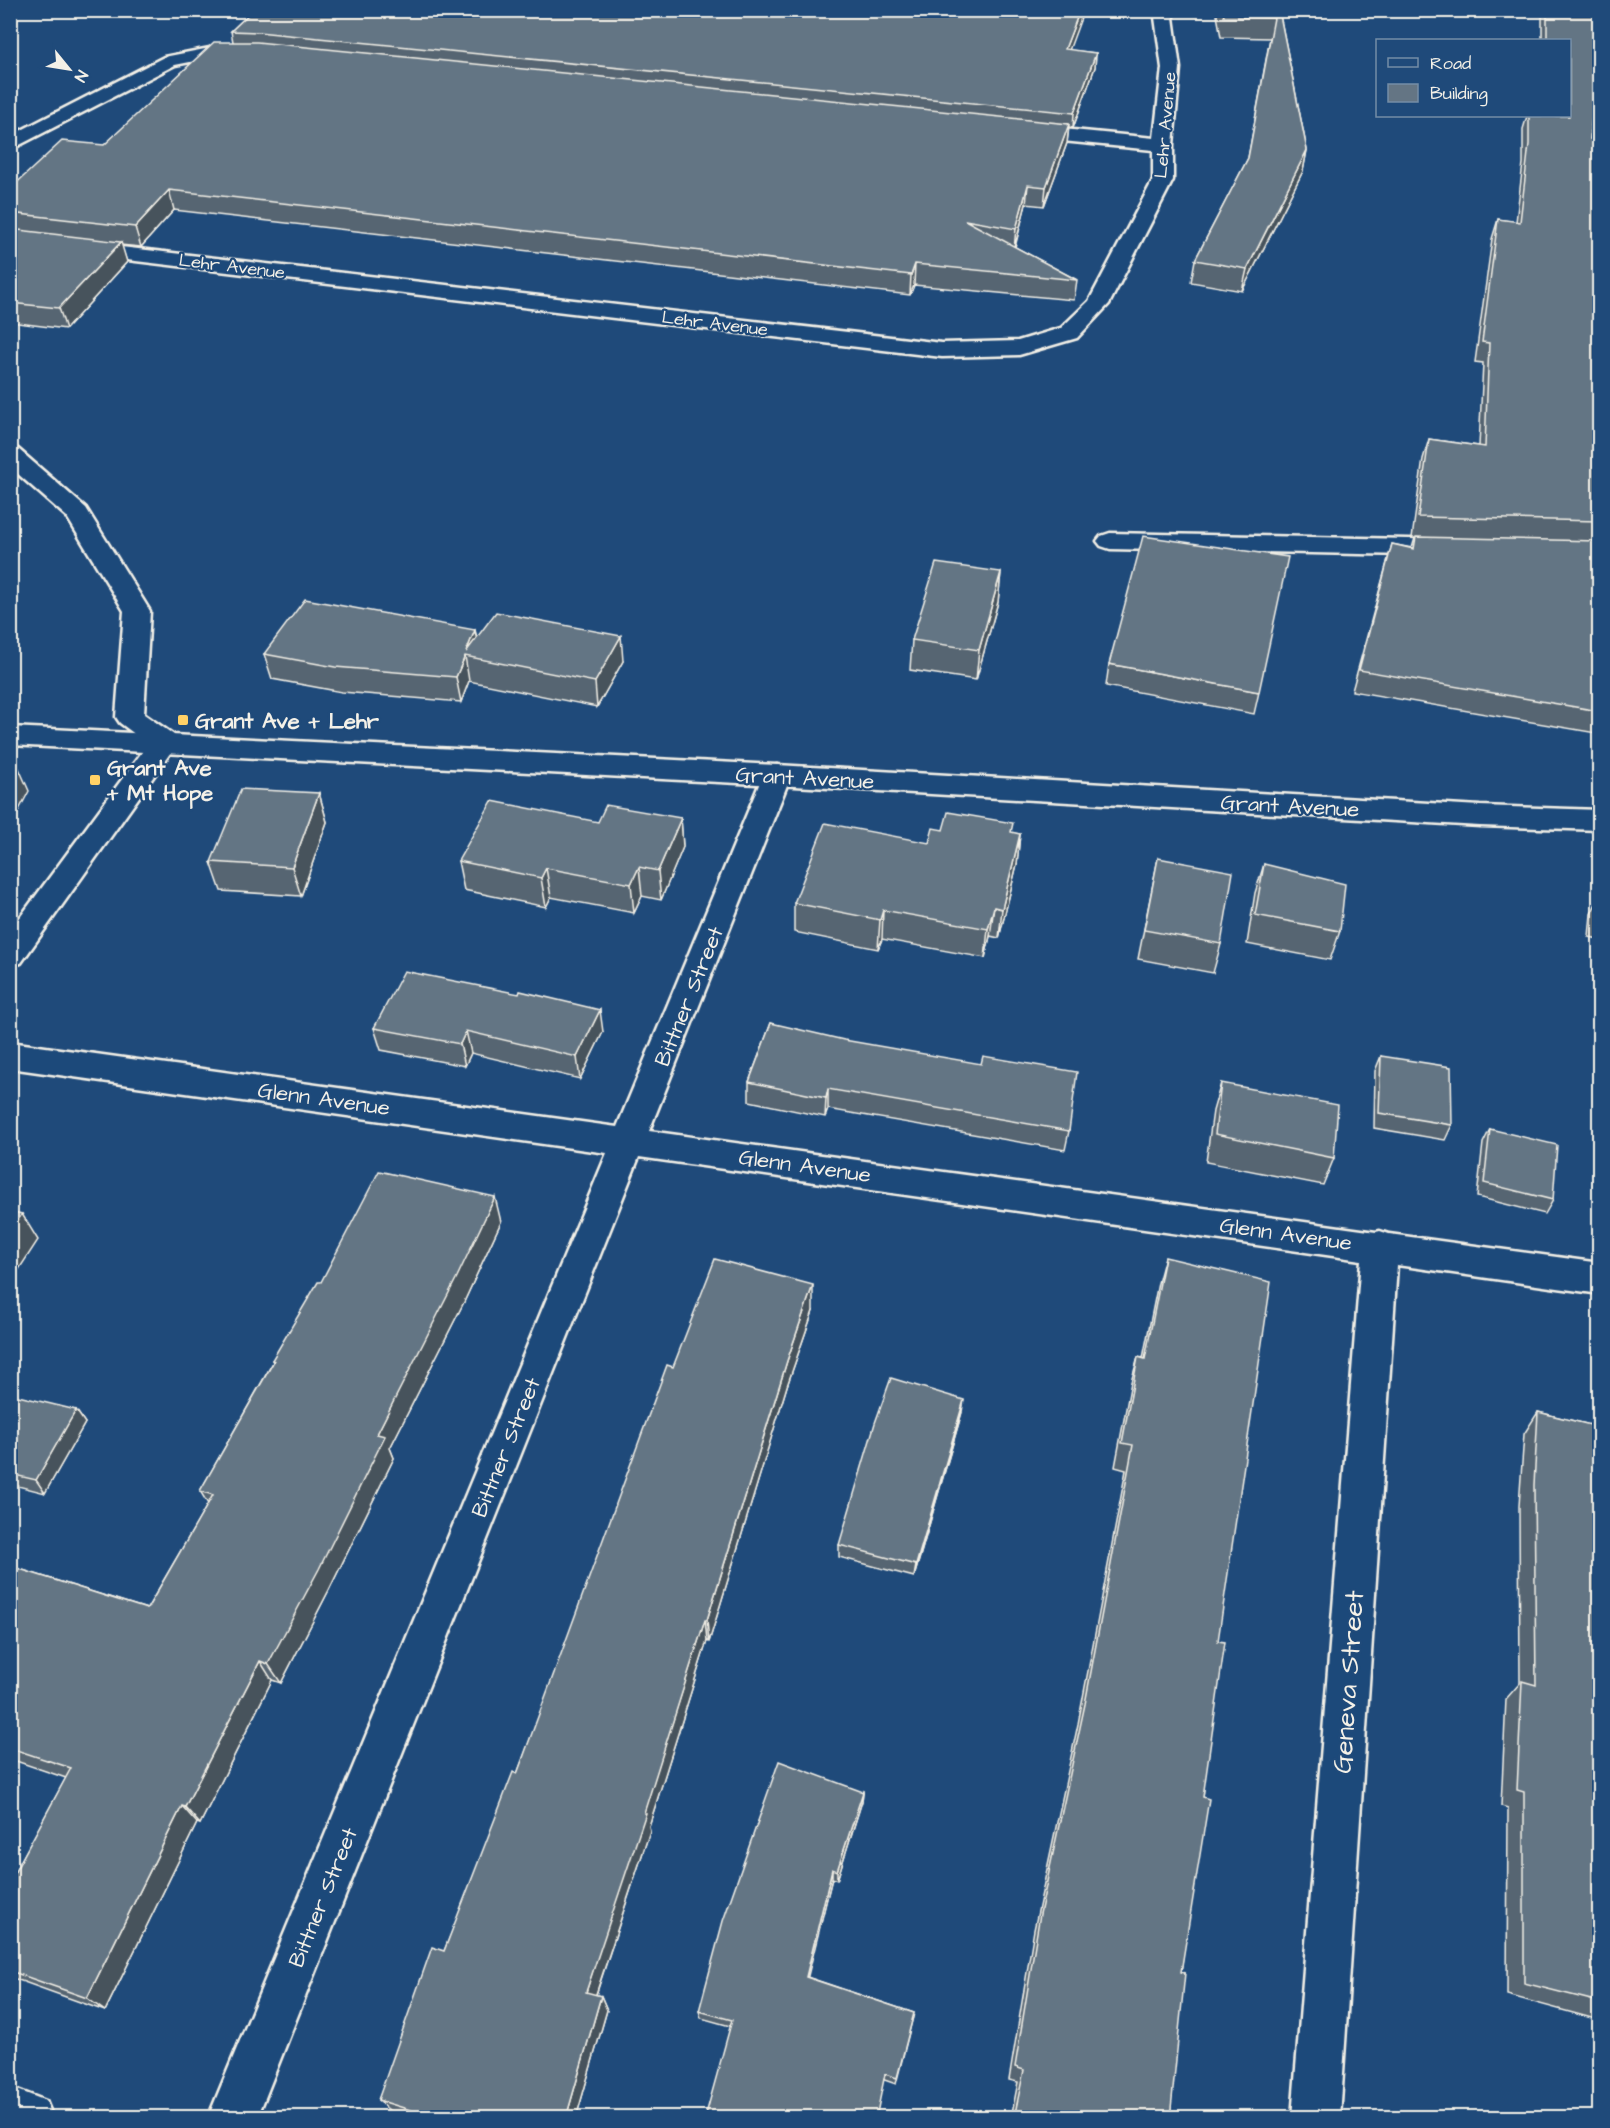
<svg xmlns="http://www.w3.org/2000/svg" width="1610" height="2128" font-family="'Architects Daughter',sans-serif">
<style>
.lines{fill:none;stroke-linecap:round;stroke-linejoin:round}
.service-casing{stroke:#f4f1e8;stroke-width:5}
.minor-casing{stroke:#f4f1e8;stroke-width:5}
.secondary-casing{stroke:#f4f1e8;stroke-width:5}
.service{fill:#1f4a7a;fill-rule:evenodd}
.minor{fill:#1f4a7a;fill-rule:evenodd}
.secondary{fill:#1f4a7a;fill-rule:evenodd}
.wall{fill:#566572;stroke:#f4f1e8;stroke-width:1.5}
.shaded-wall{fill:#46525c;stroke:#f4f1e8;stroke-width:1.5}
.building{fill:#647584;stroke:#f4f1e8;stroke-width:1.5}
.poi-dot{fill:#ffd166;stroke:#1f4a7a;stroke-width:2}
.labels{text-anchor:middle;stroke-width:4.5;stroke-linejoin:round;paint-order:stroke}
.far-street-label{font-size:18px;fill:#f4f1e8;stroke:#1f4a7a}
.poi-label{font-size:22px;font-weight:bold;fill:#f4f1e8;stroke:#1f4a7a;text-anchor:start}
.street-label{font-size:22px;fill:#f4f1e8;stroke:#1f4a7a}
.near-street-label{font-size:27px;fill:#f4f1e8;stroke:#1f4a7a}
</style>
<rect width="100%" height="100%" fill="#1f4a7a"/>
<filter id="ink" filterUnits="userSpaceOnUse"><feTurbulence type="fractalNoise" baseFrequency=".0167" numOctaves="2"/><feDisplacementMap in="SourceGraphic" scale="12" xChannelSelector="R" yChannelSelector="G"/><feConvolveMatrix kernelMatrix="1 2 1 2 8 2 1 2 1" color-interpolation-filters="sRGB"/></filter>
<g filter="url(#ink)">
<g class="lines">
<g class="service-casing">
<path id="service" d="M1110,533L1457,540L1466,543L1470,548L1466,553L1457,556L1110,549L1101,546L1097,541L1101,536Z"/>
</g>
<g class="minor-casing">
<g id="minor">
<path d="M1154,10H1172L1180,68L1173,145V180L1109,304L1077,338L1019,355L942,357L10,246V234L942,343L1018,341L1061,328L1089,301L1153,180V150L1022,137L1015,135L1013,131L1015,127L1022,125L1154,138L1162,68Z"/>
<path d="M210,48L252,49L255,53L252,57L210,58L175,65L10,150V136L164,57Z"/>
<path d="M10,447L18,449L86,508L150,611L144,714L174,735L178,742L21,963L10,966V931L148,744L120,723L116,717L124,611L67,517L10,467Z"/>
<path d="M777,765L787,768L791,775L649,1131L1376,1232L1380,1231L1389,1234L1600,1263V1294L1397,1265L1340,2118H1292L1361,1260L639,1157L257,2118H208L607,1153L10,1068V1042L617,1127L763,775L767,768Z"/>
<path d="M10,2087L46,2101L53,2118H10Z"/>
</g>
</g>
<g class="secondary-casing">
<path id="secondary" d="M10,727L777,765L1480,806L1600,810V830L1480,826L777,785L10,745Z"/>
</g>
<use href="#service" class="service"/>
<use href="#minor" class="minor"/>
<use href="#secondary" class="secondary"/>
</g>
<g class="wall">
<path d="M253,10L1069,50L1096,53L1095,67L1073,128L1069,127L1067,143L1044,206L1026,204L1015,247L1077,280L1074,300L914,285L910,295L174,210L141,247L121,245L127,262L66,329L10,322V189L104,145L233,42L231,31Z"/>
<path d="M1216,10H1279L1307,150L1303,171L1242,291L1191,282L1195,260L1248,158L1270,38L1221,37Z"/>
<path d="M1542,10H1599L1590,139L1599,140V726L1596,733L1352,691L1392,544L1412,548L1415,538H1412L1423,459L1429,439L1479,446L1483,363L1475,362L1492,239L1498,219L1516,222L1523,163V129L1527,116H1569V40H1542Z"/>
<path d="M1001,572L998,602L976,680L910,670L912,640Z"/>
<path d="M475,630L477,638L623,661L597,707L469,681L461,702L342,692L272,679L264,654Z"/>
<path d="M1109,664L1259,692L1254,714L1106,686Z"/>
<path d="M319,793L327,822L301,896L221,891L211,862Z"/>
<path d="M681,818L683,847L661,900L642,896L634,913L551,897L546,907L464,890L458,861L598,822Z"/>
<path d="M943,830L1012,833L1020,834L1017,864L999,938L990,936L985,958L882,939L878,949L794,932V903L929,843Z"/>
<path d="M1158,858L1221,944L1213,973L1138,959Z"/>
<path d="M1264,864L1340,931L1330,960L1247,944L1255,893Z"/>
<path d="M1599,897V939L1589,937L1591,914Z"/>
<path d="M771,1023L1069,1131L1065,1150L828,1109L825,1117L749,1101V1082Z"/>
<path d="M374,1028L603,1032L580,1079L471,1053L465,1066L381,1050Z"/>
<path d="M1381,1056L1452,1125L1445,1140L1374,1128L1375,1071Z"/>
<path d="M1221,1083L1334,1158L1323,1185L1206,1162L1213,1111Z"/>
<path d="M1490,1129L1553,1200L1545,1214L1477,1197L1483,1143Z"/>
<path d="M501,1222L464,1302L390,1448L394,1458L329,1590L281,1683L272,1680L200,1824L197,1823L105,2011L10,1977V1881L66,1778L10,1759V1566L147,1609L208,1504L200,1491L273,1362L272,1360Z"/>
<path d="M1165,1257L1218,1641L1203,1797L1181,1972L1170,2118H1011L1018,2082L1009,2080L1034,1930L1078,1724L1126,1470L1115,1467L1131,1382L1138,1357L1143,1358L1158,1283Z"/>
<path d="M813,1311L787,1386L709,1642L707,1641L649,1826L650,1831L596,1995L601,1996L607,2010L576,2118H411L390,2111L378,2100L444,1951L517,1774L673,1367Z"/>
<path d="M10,1401L76,1410L85,1423L45,1493L10,1484Z"/>
<path d="M962,1412L914,1577L839,1557V1545Z"/>
<path d="M1538,1412L1599,1427V2020L1507,1995L1508,1808L1501,1806L1506,1699L1520,1683L1519,1506L1524,1434Z"/>
<path d="M863,1792L862,1801L837,1880L832,1878L807,1977L914,2013L896,2084L730,2026L701,2018L699,2011Z"/>
</g>
<g class="shaded-wall">
<path d="M1080,10H1084L1064,64L1065,49Z"/>
<path d="M1096,53L1095,67L1073,128L1074,113Z"/>
<path d="M1069,124L1067,143L1044,206L1046,187Z"/>
<path d="M1307,150L1303,171L1242,291L1247,269Z"/>
<path d="M1028,185L1026,204L1014,249L1016,229Z"/>
<path d="M169,190L174,210L141,247L135,227Z"/>
<path d="M121,242L127,262L66,329L59,308Z"/>
<path d="M915,264L914,285L910,295L911,275Z"/>
<path d="M1001,572L998,602L976,680L979,650Z"/>
<path d="M475,630L479,655L466,652Z"/>
<path d="M621,636L623,661L597,707L595,682Z"/>
<path d="M465,656L469,681L461,702L456,677Z"/>
<path d="M17,764L29,791L10,827V776Z"/>
<path d="M319,793L327,822L301,896L292,867Z"/>
<path d="M681,818L683,847L661,900L658,871Z"/>
<path d="M1020,834L1017,864L999,938L1002,909Z"/>
<path d="M639,867L642,896L634,913L631,884Z"/>
<path d="M546,868L551,897L546,907L541,878Z"/>
<path d="M994,907L990,936L985,958L988,929Z"/>
<path d="M883,910L882,939L878,949L880,920Z"/>
<path d="M600,1010L603,1032L580,1079L577,1057Z"/>
<path d="M466,1031L471,1053L465,1066L460,1044Z"/>
<path d="M828,1089V1109L825,1117L826,1098Z"/>
<path d="M495,1197L501,1222L464,1302L390,1448L394,1458L329,1590L281,1683L268,1664L377,1434Z"/>
<path d="M22,1214L38,1240L10,1283V1231Z"/>
<path d="M813,1285V1311L787,1386L709,1642L707,1620L787,1361Z"/>
<path d="M964,1400L962,1412L914,1577L916,1565Z"/>
<path d="M76,1410L85,1423L45,1493L36,1480Z"/>
<path d="M705,1620L707,1641L649,1826L650,1831L592,2006L586,1992Z"/>
<path d="M260,1661L272,1680L200,1824L185,1807Z"/>
<path d="M863,1792L862,1801L837,1880V1871Z"/>
<path d="M182,1806L197,1823L105,2011L87,1998Z"/>
<path d="M832,1869V1878L806,1984V1977Z"/>
<path d="M601,1996L607,2010L576,2118H566Z"/>
</g>
<g class="building">
<path d="M253,10H1080L1065,49L1096,53L1074,113L258,32L231,31Z"/>
<path d="M1223,10H1279L1307,150L1247,269L1195,260L1248,158L1274,18L1224,17Z"/>
<path d="M1547,10H1599V54L1596,69L1590,139L1599,140V521L1418,517L1429,439L1485,447L1489,343L1482,342L1498,219L1520,222L1529,144V116H1569V40H1547Z"/>
<path d="M214,42H257L1069,124L1046,187L1028,185L1016,229L965,220L1077,280L915,264L911,275L169,190L135,227L10,213V189L62,141L104,145Z"/>
<path d="M10,229L121,242L59,308L10,303Z"/>
<path d="M1143,536L1288,557L1259,692L1109,664Z"/>
<path d="M1416,537L1599,541V711L1359,670L1392,544L1414,549Z"/>
<path d="M936,563L1001,572L979,650L912,640Z"/>
<path d="M305,599L475,630L466,652L496,612L621,636L595,682L465,656L456,677L335,667L264,654Z"/>
<path d="M10,764H17L10,776Z"/>
<path d="M241,789L319,793L292,867L211,862Z"/>
<path d="M492,801L598,822L606,805L681,818L658,871L639,867L631,884L546,868L541,878L458,861Z"/>
<path d="M948,812L1013,823L1011,832L1020,834L1002,909L994,907L988,929L883,910L880,920L794,903L825,823L929,843L933,828L943,830Z"/>
<path d="M1158,858L1233,872L1221,944L1144,930Z"/>
<path d="M1264,864L1345,884L1340,931L1255,915Z"/>
<path d="M404,971L519,994L520,991L600,1010L577,1057L466,1031L460,1044L374,1028Z"/>
<path d="M771,1023L844,1040L981,1064L983,1056L1077,1072L1069,1131L828,1089L826,1098L749,1082Z"/>
<path d="M1381,1056L1451,1067L1452,1125L1379,1113Z"/>
<path d="M1221,1083L1338,1105L1334,1158L1215,1134Z"/>
<path d="M1490,1129L1557,1145L1553,1200L1484,1183Z"/>
<path d="M379,1171L495,1197L457,1277L377,1434L385,1436L319,1569L268,1664L260,1661L185,1807L182,1806L87,1998L10,1971V1881L71,1768L10,1748V1566L147,1609L213,1495L200,1491L274,1361L272,1360L318,1282H321Z"/>
<path d="M10,1211L22,1214L10,1231Z"/>
<path d="M1165,1257L1271,1282L1218,1641L1225,1642L1203,1797L1209,1799L1181,1972L1185,1973L1170,2118H1014L1024,2070L1015,2067L1040,1914L1085,1704L1133,1445L1122,1443L1138,1357L1145,1359Z"/>
<path d="M715,1259L813,1285L787,1361L707,1620H705L644,1813H646L586,1992L601,1996L566,2118H436L378,2100L432,1947L444,1951L513,1772L517,1774L667,1365L673,1367Z"/>
<path d="M891,1378L964,1400L916,1565L839,1545L875,1423Z"/>
<path d="M14,1395L76,1410L36,1480L10,1474V1401Z"/>
<path d="M1538,1412L1599,1427V2002L1524,1983V1792L1517,1790L1522,1681L1536,1685L1534,1485Z"/>
<path d="M779,1761L863,1792L837,1871L832,1869L806,1977L914,2013L897,2078L885,2074L876,2118H705L732,2020L699,2011L723,1921Z"/>
</g>
</g>
<g class="poi-dot">
<rect x="177" y="714" width="12" height="12" rx="3"/>
<rect x="89" y="774" width="12" height="12" rx="3"/>
</g>
<g class="labels">
<g class="far-street-label">
<text transform="translate(1165 125) rotate(-85)" y="6">Lehr Avenue</text>
<text transform="translate(232 266) rotate(7)" y="6">Lehr Avenue</text>
<text transform="translate(715 323) rotate(7)" y="6">Lehr Avenue</text>
</g>
<g class="poi-label">
<text x="195" y="728">Grant Ave + Lehr</text>
<text x="107" y="775">Grant Ave<tspan x="107" dy="25">+ Mt Hope</tspan></text>
</g>
<g class="street-label">
<text transform="translate(805 777) rotate(3)" y="8">Grant Avenue</text>
<text transform="translate(1290 805) rotate(3)" y="8">Grant Avenue</text>
<text transform="translate(688 996) rotate(-68)" y="8">Bittner Street</text>
<text transform="translate(324 1098) rotate(8)" y="8">Glenn Avenue</text>
<text transform="translate(805 1165) rotate(8)" y="8">Glenn Avenue</text>
<text transform="translate(1286 1233) rotate(8)" y="8">Glenn Avenue</text>
<text transform="translate(505 1447) rotate(-68)" y="8">Bittner Street</text>
<text transform="translate(322 1897) rotate(-68)" y="8">Bittner Street</text>
</g>
<g class="near-street-label">
<text transform="translate(1348 1682) rotate(-86)" y="9">Geneva Street</text>
</g>
</g>
<rect width="1610" height="2128" fill="none" stroke="#1f4a7a" stroke-width="36"/>
<rect x="18" y="18" width="1574" height="2092" fill="none" stroke="#f4f1e8" stroke-width="2" filter="url(#ink)"/>
<rect x="1376" y="39" width="195" height="78" fill="#1f4a7a" stroke="#748da6" stroke-width="1.5"/>
<rect x="1388" y="58" width="30" height="9" fill="#1f4a7a" stroke="#748da6" stroke-width="1.5"/>
<text x="1430" y="69" font-size="18" fill="#f4f1e8">Road</text>
<rect x="1388" y="84" width="30" height="18" fill="#647584" stroke="#748da6" stroke-width="1.5"/>
<text x="1430" y="99" font-size="18" fill="#f4f1e8">Building</text>
<g transform="translate(69 69) rotate(120)" stroke="#1f4a7a" stroke-width="4.5" paint-order="stroke">
<path d="M0-4.5L10 22L0 15L-10 22Z" fill="#f4f1e8"/>
<text y="-9" font-size="16" font-weight="bold" text-anchor="middle" fill="#f4f1e8">N</text>
</g>
</svg>
